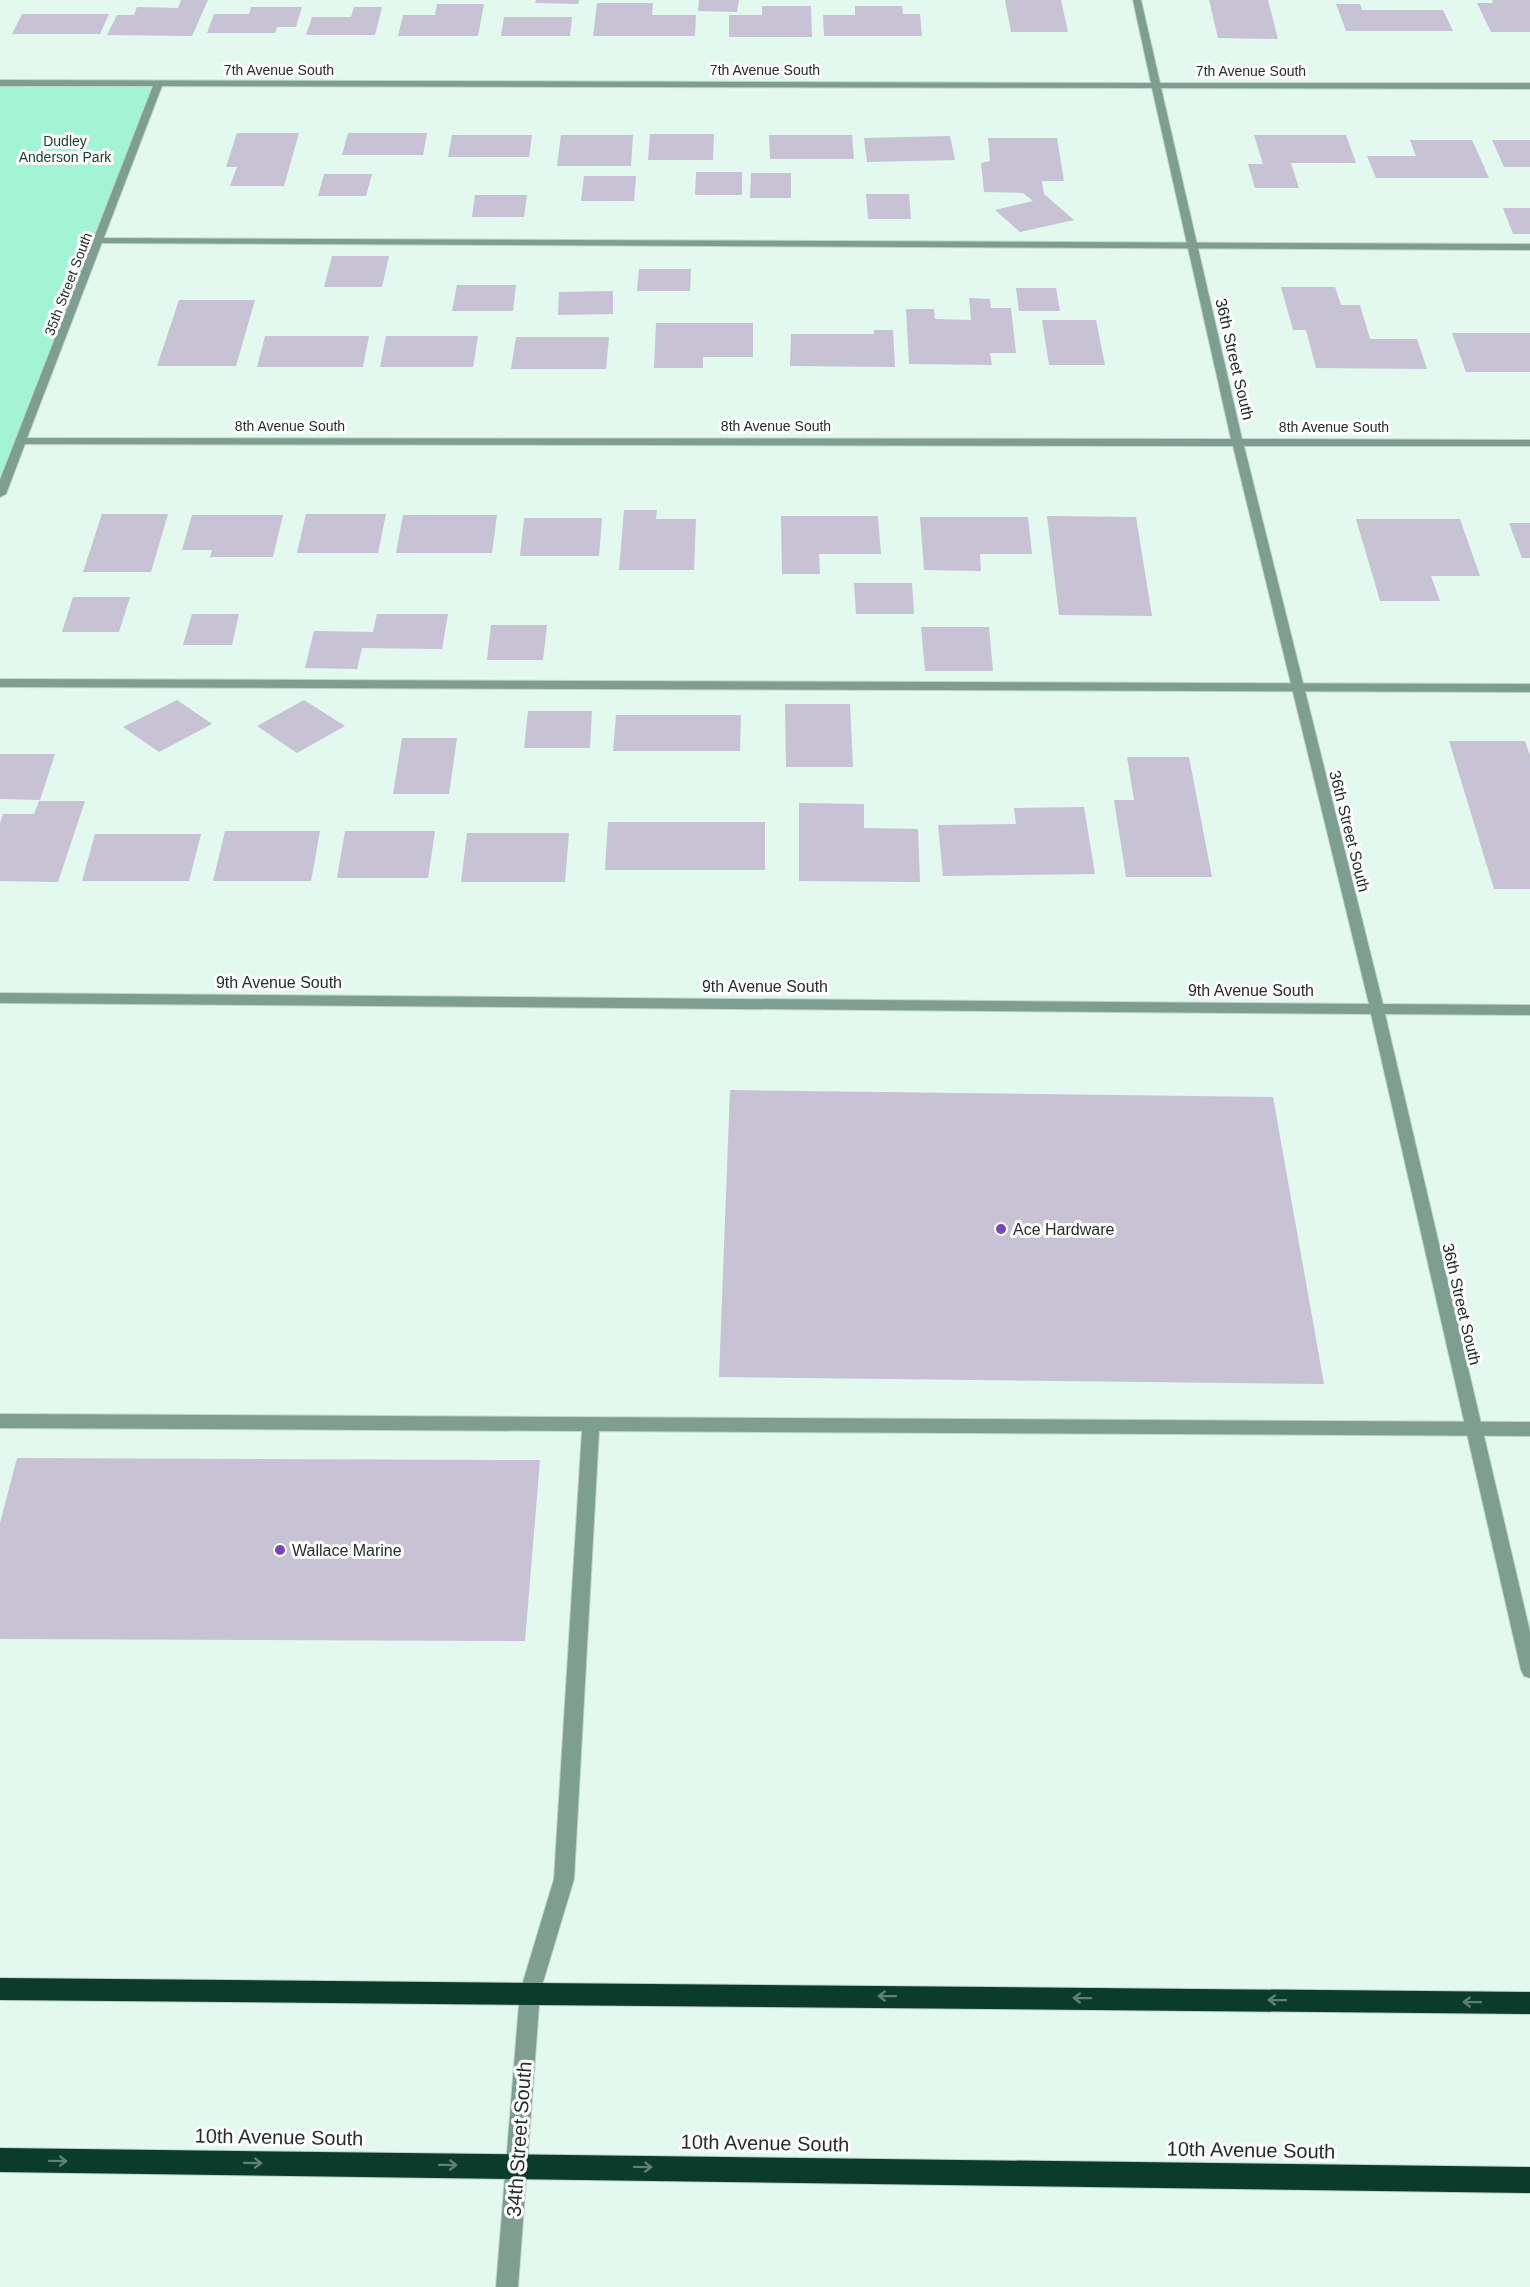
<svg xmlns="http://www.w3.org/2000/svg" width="1530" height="2287" font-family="Arial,sans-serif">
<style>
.green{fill:#a3f4d4}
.building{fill:#c7c2d4}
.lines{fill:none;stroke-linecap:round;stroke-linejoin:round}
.lane-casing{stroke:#c1d3cc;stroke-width:2}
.street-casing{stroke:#c1d3cc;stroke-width:2}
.highway-casing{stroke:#c1d3cc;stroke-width:2}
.lane{fill:#7d9e90;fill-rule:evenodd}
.street{fill:#7d9e90;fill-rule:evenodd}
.highway{fill:#0b3b2b;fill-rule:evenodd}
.oneway{stroke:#608075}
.poi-dot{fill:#7745bc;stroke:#fff;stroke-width:2}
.labels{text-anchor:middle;stroke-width:6;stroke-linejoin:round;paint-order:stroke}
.far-street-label{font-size:14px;fill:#252d2a;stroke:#fff}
.far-park-label{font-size:14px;fill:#1a4032;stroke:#fff}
.street-label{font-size:16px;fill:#252d2a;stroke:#fff}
.poi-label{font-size:16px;fill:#252d2a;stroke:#fff;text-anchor:start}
.near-street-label{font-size:20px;fill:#252d2a;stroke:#fff}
</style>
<rect width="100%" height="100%" fill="#e3f8ef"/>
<path class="green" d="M0,83H159L0,488Z"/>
<g class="building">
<path d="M181,0H208L192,36L107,35L117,15H134L137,7L178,8Z"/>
<path d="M536,0H579L578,4L535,3Z"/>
<path d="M699,0H739L737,12L698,11Z"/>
<path d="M1005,0H1061L1068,32H1011Z"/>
<path d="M1209,0H1268L1278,39L1218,38Z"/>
<path d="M1492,0H1530V32H1491L1477,3H1493Z"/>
<path d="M597,3H653L652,15H696L695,36H593Z"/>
<path d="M437,4H484L478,36H398L403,15H435Z"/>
<path d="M1336,4H1360L1362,10H1443L1453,31H1346Z"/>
<path d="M762,6H811L812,37H729V15H762Z"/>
<path d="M855,6H902L903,14H920L922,36H824L823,15H855Z"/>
<path d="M251,7H302L296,27H277L275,33H207L214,14H249Z"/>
<path d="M354,7H382L375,35H306L312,17H351Z"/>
<path d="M22,14H109L100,34H12Z"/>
<path d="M504,17H572L570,36H501Z"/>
<path d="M237,133H299L284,186H230L237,167H226Z"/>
<path d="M348,133H427L423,155H342Z"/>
<path d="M650,134H714L713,160H648Z"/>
<path d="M452,135H532L529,157H448Z"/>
<path d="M561,135H633L631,166H557Z"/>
<path d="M769,135H852L854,159H770Z"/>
<path d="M1254,135H1346L1356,163H1291L1299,188H1255L1248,164H1263Z"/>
<path d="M950,136L955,160L867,162L864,138Z"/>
<path d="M988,138H1057L1064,181H1042L1044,194L1074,220L1020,232L995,210L1033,201L1023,193L984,192L981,163L990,161Z"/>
<path d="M1410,140H1472L1489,178H1376L1367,156H1416Z"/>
<path d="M1492,140H1530V167H1504Z"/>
<path d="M696,172H742V195H695Z"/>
<path d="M751,173H791V198H750Z"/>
<path d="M324,174H372L366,196H318Z"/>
<path d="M584,176H636L634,201H581Z"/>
<path d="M866,194H909L911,219H868Z"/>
<path d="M475,195H527L524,217H472Z"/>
<path d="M1503,208H1530V234H1513Z"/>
<path d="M332,256H389L382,287H324Z"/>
<path d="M639,269H691L690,291H637Z"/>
<path d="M457,285H516L513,311H452Z"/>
<path d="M1281,287H1335L1341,305H1360L1370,339H1417L1427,369L1316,368L1306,330H1293Z"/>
<path d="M1016,288H1056L1060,311H1019Z"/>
<path d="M613,291V314L558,315L559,292Z"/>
<path d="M969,298L990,299L991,308H1011L1016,353H990L992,365L909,364L906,309H934L935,319L971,320Z"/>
<path d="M179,300H255L236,366H157Z"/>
<path d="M1042,320H1096L1105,365H1049Z"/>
<path d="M656,323H753V357H703V368H654Z"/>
<path d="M874,330H893L895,367L790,366L791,334H874Z"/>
<path d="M1452,333H1530V372H1466Z"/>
<path d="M265,336H369L363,367H257Z"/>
<path d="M386,336H478L473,367H380Z"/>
<path d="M516,337H609L606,369H511Z"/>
<path d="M624,510H657L656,519H696L694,570H619Z"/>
<path d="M102,514H168L151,572H83Z"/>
<path d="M306,514H386L378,553H297Z"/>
<path d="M192,515H283L273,557H210L212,550H182Z"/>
<path d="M403,515H497L492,553H396Z"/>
<path d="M781,516H878L881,554H819L820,574H782Z"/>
<path d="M1047,516L1136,517L1152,616L1059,615Z"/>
<path d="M920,517H1028L1032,554H980L981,571L924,570Z"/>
<path d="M524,518H602L599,556H520Z"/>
<path d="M1356,519H1460L1480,576H1431L1440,601H1380Z"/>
<path d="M1509,523H1530V558H1522Z"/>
<path d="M854,583H912L914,614H856Z"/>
<path d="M73,597H130L119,632H62Z"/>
<path d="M192,614H239L232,645H183Z"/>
<path d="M377,614H448L442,649L362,648L357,669L305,668L314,631L373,632Z"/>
<path d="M491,625H547L543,660H487Z"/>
<path d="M921,627H989L993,671H925Z"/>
<path d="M177,700L212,724L159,752L123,727Z"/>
<path d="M304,700L345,726L297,753L257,726Z"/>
<path d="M785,704H850L853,767H786Z"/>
<path d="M528,711H592L590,748H524Z"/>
<path d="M616,715H741L740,751H613Z"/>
<path d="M402,738H457L449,794H393Z"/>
<path d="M1449,741H1525L1530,756V889H1494Z"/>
<path d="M0,754H55L40,800L0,799Z"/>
<path d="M1127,757H1189L1212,877H1126L1114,800H1134Z"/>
<path d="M39,801H85L58,882L0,881V823L3,814H34Z"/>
<path d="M799,803L864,804V828L918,829L920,882L799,881Z"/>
<path d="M1084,807L1095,874L943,876L938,825L1016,824L1014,808Z"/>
<path d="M608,822H765V870H605Z"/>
<path d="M225,831H320L311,881H213Z"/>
<path d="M345,831H435L428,878H337Z"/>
<path d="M467,833H569L565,882H461Z"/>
<path d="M95,834H201L189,881H82Z"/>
<path d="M730,1090L1273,1097L1324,1384L719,1377Z"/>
<path d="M17,1458L540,1460L525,1641L0,1639V1523Z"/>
</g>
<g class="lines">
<g class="lane-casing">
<g id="lane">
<path d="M99,238L1530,244V250L96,243L94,241Z"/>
<path d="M0,679L1530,684V692L0,687Z"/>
<path d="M0,1414L1530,1422V1436L599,1431L574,1879L540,1992L537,1999L530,2001L523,1999L520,1992L554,1879L582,1431L0,1428Z"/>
</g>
</g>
<g class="street-casing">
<g id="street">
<path d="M1133,0H1141L1160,83H1530V89L1161,88L1242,439L1530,440V446H1244L1383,1004L1530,1005V1015L1385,1014L1530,1632V1678L1524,1676L1521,1670L1371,1014L0,1003V993L1369,1004L1233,446L25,444L6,494L0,497V480L153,86H0V80L1151,83ZM162,86L1152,88L1231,439L27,438Z"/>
<path d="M530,1983L537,1985L540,1992L518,2287H496L520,1992L523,1985Z"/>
</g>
</g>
<g class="highway-casing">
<g id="highway">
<path d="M0,1978L1530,1992V2014L0,2000Z"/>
<path d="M0,2148L1530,2167V2193L0,2172Z"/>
</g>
</g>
<use href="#lane" class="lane"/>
<use href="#street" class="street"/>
<use href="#highway" class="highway"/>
</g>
<defs><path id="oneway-shaft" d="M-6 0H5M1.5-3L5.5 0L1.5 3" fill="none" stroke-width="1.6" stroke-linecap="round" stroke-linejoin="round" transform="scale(1.5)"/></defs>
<g class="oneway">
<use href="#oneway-shaft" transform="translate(887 1996) rotate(-179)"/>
<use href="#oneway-shaft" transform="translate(1082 1998) rotate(-179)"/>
<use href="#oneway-shaft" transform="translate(1277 2000) rotate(-179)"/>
<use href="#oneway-shaft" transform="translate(1472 2002) rotate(-179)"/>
<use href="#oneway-shaft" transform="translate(58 2161) rotate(1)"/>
<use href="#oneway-shaft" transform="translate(253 2163) rotate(1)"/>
<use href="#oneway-shaft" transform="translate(448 2165) rotate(1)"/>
<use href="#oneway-shaft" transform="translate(643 2167) rotate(1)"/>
</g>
<g class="poi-dot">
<circle cx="1001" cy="1229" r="6"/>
<circle cx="280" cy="1550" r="6"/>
</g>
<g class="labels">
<g class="far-street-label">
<text x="279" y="75">7th Avenue South</text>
<text x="765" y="75">7th Avenue South</text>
<text x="1251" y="76">7th Avenue South</text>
<text transform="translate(68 284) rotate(-69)" y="5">35th Street South</text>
<text x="290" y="431">8th Avenue South</text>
<text x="776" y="431">8th Avenue South</text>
<text x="1334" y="432">8th Avenue South</text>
</g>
<g class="far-park-label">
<text x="65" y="146">Dudley<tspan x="65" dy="16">Anderson Park</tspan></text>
</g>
<g class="street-label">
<text transform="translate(1235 359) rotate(77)" y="6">36th Street South</text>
<text transform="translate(1350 831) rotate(76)" y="6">36th Street South</text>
<text x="279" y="988">9th Avenue South</text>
<text x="765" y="992">9th Avenue South</text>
<text x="1251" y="996">9th Avenue South</text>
<text transform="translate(1462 1304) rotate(77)" y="6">36th Street South</text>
</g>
<g class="poi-label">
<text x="1013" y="1235">Ace Hardware</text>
<text x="292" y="1556">Wallace Marine</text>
</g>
<g class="near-street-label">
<text transform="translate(279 2137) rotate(1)" y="7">10th Avenue South</text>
<text transform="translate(519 2139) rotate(-86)" y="7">34th Street South</text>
<text transform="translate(765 2143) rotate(1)" y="7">10th Avenue South</text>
<text transform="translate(1251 2150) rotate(1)" y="7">10th Avenue South</text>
</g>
</g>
</svg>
